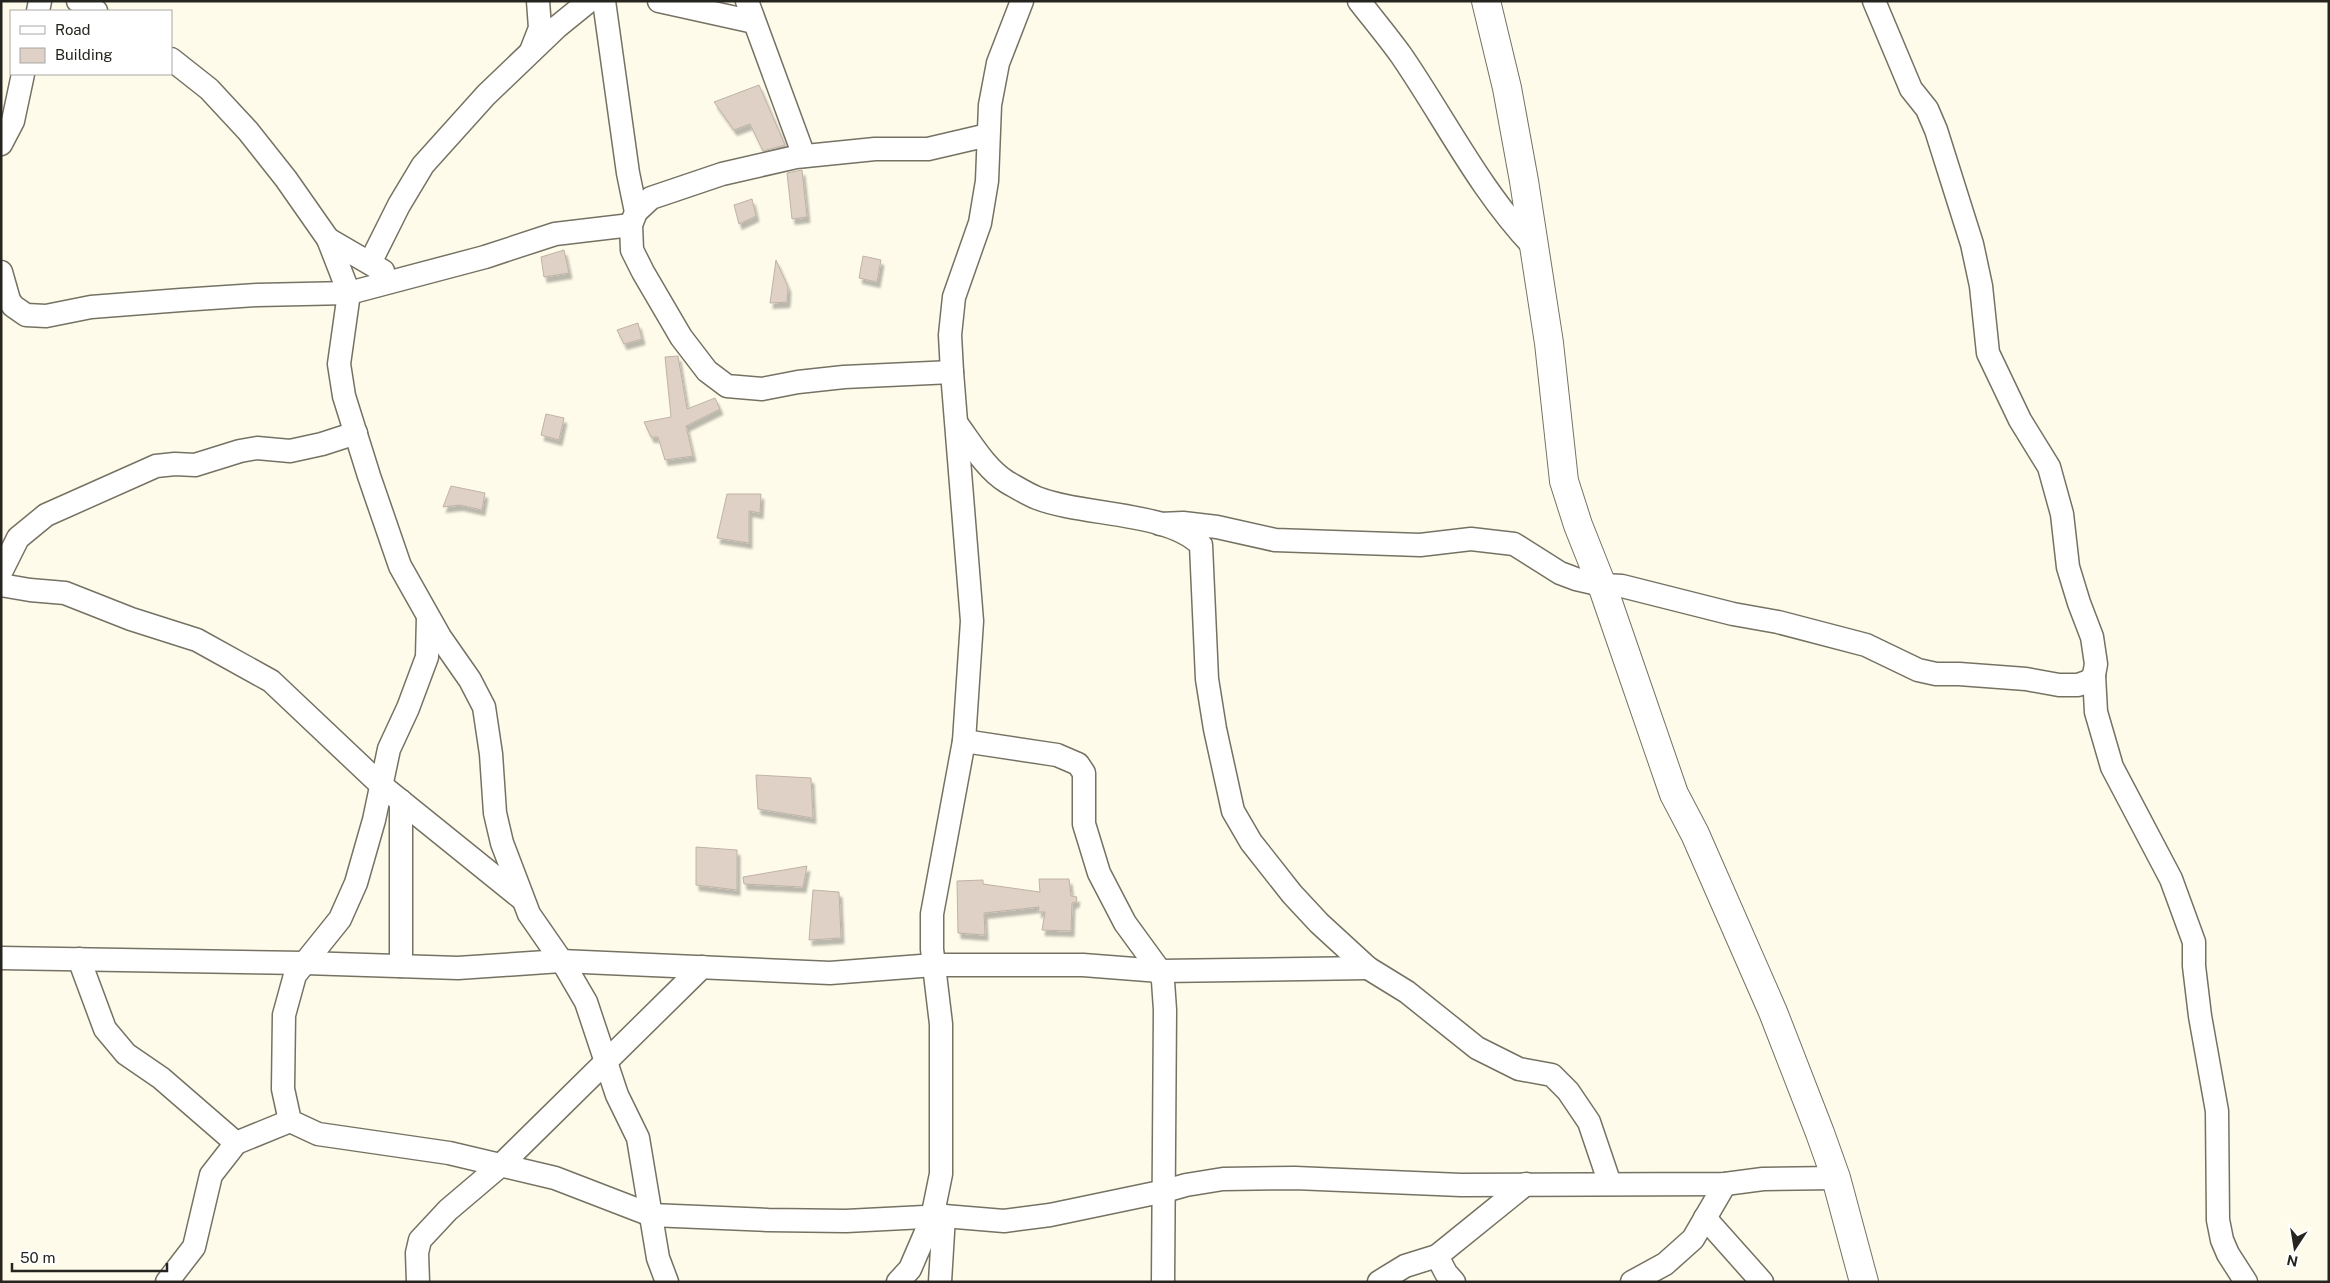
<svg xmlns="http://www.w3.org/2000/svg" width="2330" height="1283" font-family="'Public Sans',sans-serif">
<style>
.building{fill:#dfd1c5;stroke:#bfb2a6;filter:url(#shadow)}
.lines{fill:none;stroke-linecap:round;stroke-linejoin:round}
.minor-casing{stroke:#757263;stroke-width:25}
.tertiary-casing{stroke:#757263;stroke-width:30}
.minor{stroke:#fff;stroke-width:22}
.tertiary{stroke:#fff;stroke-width:28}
</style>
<defs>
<filter id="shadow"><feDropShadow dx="3" dy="5.5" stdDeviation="1" flood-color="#0004"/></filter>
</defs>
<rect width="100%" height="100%" fill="#fefbea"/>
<g class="building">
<path d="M759,85L785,145L763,151L750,124L734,130L714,102Z"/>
<path d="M802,170L807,217L792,219L787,173Z"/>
<path d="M752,199L756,216L739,224L734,205Z"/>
<path d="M564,250L569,273L544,277L541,257Z"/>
<path d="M863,256L881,260L877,282L859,278Z"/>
<path d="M776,260L788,287L787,302L770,303Z"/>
<path d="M638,323L642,339L624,344L617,330Z"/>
<path d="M678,356L687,409L715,398L720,409L686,426L693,456L665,460L658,437H651L644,422L671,417L665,357Z"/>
<path d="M546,414L564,418L559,440L541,435Z"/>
<path d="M451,486L485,493L482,510L460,505L443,507Z"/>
<path d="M727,494H761L760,513L749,511V543L717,538Z"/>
<path d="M756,775L811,778L813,818L758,809Z"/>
<path d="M696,847L737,850V890L696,885Z"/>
<path d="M807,866L803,887L744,884L743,877Z"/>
<path d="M1039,879H1069L1071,896L1077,897L1076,902L1072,903L1071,931L1042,930L1045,912H1038L1039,907L984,913L985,935L958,933L957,881L983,880V884L1040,892Z"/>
<path d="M813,890L839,892L841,938L809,940Z"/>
</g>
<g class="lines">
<g class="minor-casing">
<g id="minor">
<path d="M78,1L96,11"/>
<path d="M604,1L628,173L636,212L631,225L632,250L643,272L681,337L707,371L727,386L762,389L798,382L844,377L952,372"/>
<path d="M659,1L754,22"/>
<path d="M747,1L804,156"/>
<path d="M1359,1C1373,19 1388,37 1401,55C1445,119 1479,189 1533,246"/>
<path d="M38,11L40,1"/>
<path d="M531,51L540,28L538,1"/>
<path d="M171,59L209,89L248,131L286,179L328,239L349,293L339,364L344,396L369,476L400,566L440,637L470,680L484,707L491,754L495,813L502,843L529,914L565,966L586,1002L617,1095L638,1138L658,1258L667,1282"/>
<path d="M1,144L13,121L23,74"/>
<path d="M636,212L651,198L722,174L796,157L875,149H928L988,135"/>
<path d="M328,239L383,271"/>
<path d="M370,263L399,205L423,165L486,95L557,27L589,1"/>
<path d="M1,272L9,300L13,306L26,315L46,316L91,307L181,300L257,295L349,293L485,257L555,234L631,225"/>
<path d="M957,424C971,443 986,469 1007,482C1016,487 1027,494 1037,498C1083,516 1167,511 1201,545L1207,679L1215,729L1233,811L1251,842L1292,894L1319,923L1368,968L1407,992L1477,1048L1519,1069L1552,1075L1568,1091L1589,1122L1610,1184"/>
<path d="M1160,524L1183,523L1217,527L1275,540L1420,545L1471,539L1514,544L1560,573L1576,579L1602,585L1622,586L1733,614L1778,622L1866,645L1918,670L1936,674H1959L2026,679L2059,685H2078L2089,681L2094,675L2096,664L2092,637L2079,603L2068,567L2062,514L2049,467L2020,420L1988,353L1981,286L1972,244L1936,130L1927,109L1911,89L1874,1"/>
<path d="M1,572L18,538L46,515L156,466L175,464L195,465L240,451L257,448L290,451L322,444L356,433"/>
<path d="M1,585L30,590L65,593L131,619L197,640L271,681L381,785L521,898"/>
<path d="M428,617L427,657L408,708L389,749L374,820L356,883L340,919L295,975L284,1015L283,1089L290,1121L318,1134L449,1153L555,1178L651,1215L768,1220L846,1221L944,1216L1004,1221L1050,1215L1165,1191L1186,1185L1223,1179L1295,1178L1461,1185L1725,1184L1763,1179L1836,1178"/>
<path d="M2094,675L2096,712L2112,767L2171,879L2194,942V966L2200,1016L2217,1111L2218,1220L2222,1240L2228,1254L2246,1282"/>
<path d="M964,741L1057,755L1078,764L1084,773V824L1099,873L1125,923L1160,971L1368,968"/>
<path d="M1,958L305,963L458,968L561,961L830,973L934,965H1083L1160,971L1163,981L1165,1010L1163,1282"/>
<path d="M79,959L105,1029L126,1054L161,1078L236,1143"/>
<path d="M401,966V801"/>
<path d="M1705,1218L1762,1282"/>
<path d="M1437,1256L1446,1273L1454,1282"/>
<path d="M167,1282L194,1247L211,1175L236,1143L290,1121"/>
<path d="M418,1282L417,1253L420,1240L448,1210L501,1165L702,967"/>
<path d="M898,1282L910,1269L932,1218L941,1174V1024L932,949V914L964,741L972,621L952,372L950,335L954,297L980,223L987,181L990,105L998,63L1022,1"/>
<path d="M940,1282L944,1216"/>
<path d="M1379,1282L1405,1266L1437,1256L1526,1184"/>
<path d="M1632,1282L1665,1264L1693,1239L1725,1184"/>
</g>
</g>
<g class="tertiary-casing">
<path id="tertiary" d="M1486,1L1507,88L1524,181L1549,343L1564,481L1578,525L1603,588L1674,794L1695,834L1773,1012L1820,1133L1836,1178L1864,1282"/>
</g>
<use href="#minor" class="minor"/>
<use href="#tertiary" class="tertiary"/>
</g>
<rect width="2330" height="1283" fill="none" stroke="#26241e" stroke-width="5"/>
<rect x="10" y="10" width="162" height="65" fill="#ffffff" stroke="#a8a7a5"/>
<rect x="20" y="26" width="25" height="8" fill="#ffffff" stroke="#a8a7a5"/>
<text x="55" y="35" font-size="15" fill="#26241e">Road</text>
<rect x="20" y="48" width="25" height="15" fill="#dfd1c5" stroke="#a8a7a5"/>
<text x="55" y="60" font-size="15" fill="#26241e">Building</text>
<g transform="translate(2295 1248) rotate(192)" stroke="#ffffff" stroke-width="4" paint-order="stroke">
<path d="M0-4L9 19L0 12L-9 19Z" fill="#26241e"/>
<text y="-8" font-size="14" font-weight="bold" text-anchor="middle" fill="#26241e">N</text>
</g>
<path d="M12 1263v8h155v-8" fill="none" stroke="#26241e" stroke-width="2.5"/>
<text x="20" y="1263" font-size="15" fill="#26241e" stroke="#ffffff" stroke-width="4" paint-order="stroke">50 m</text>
</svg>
